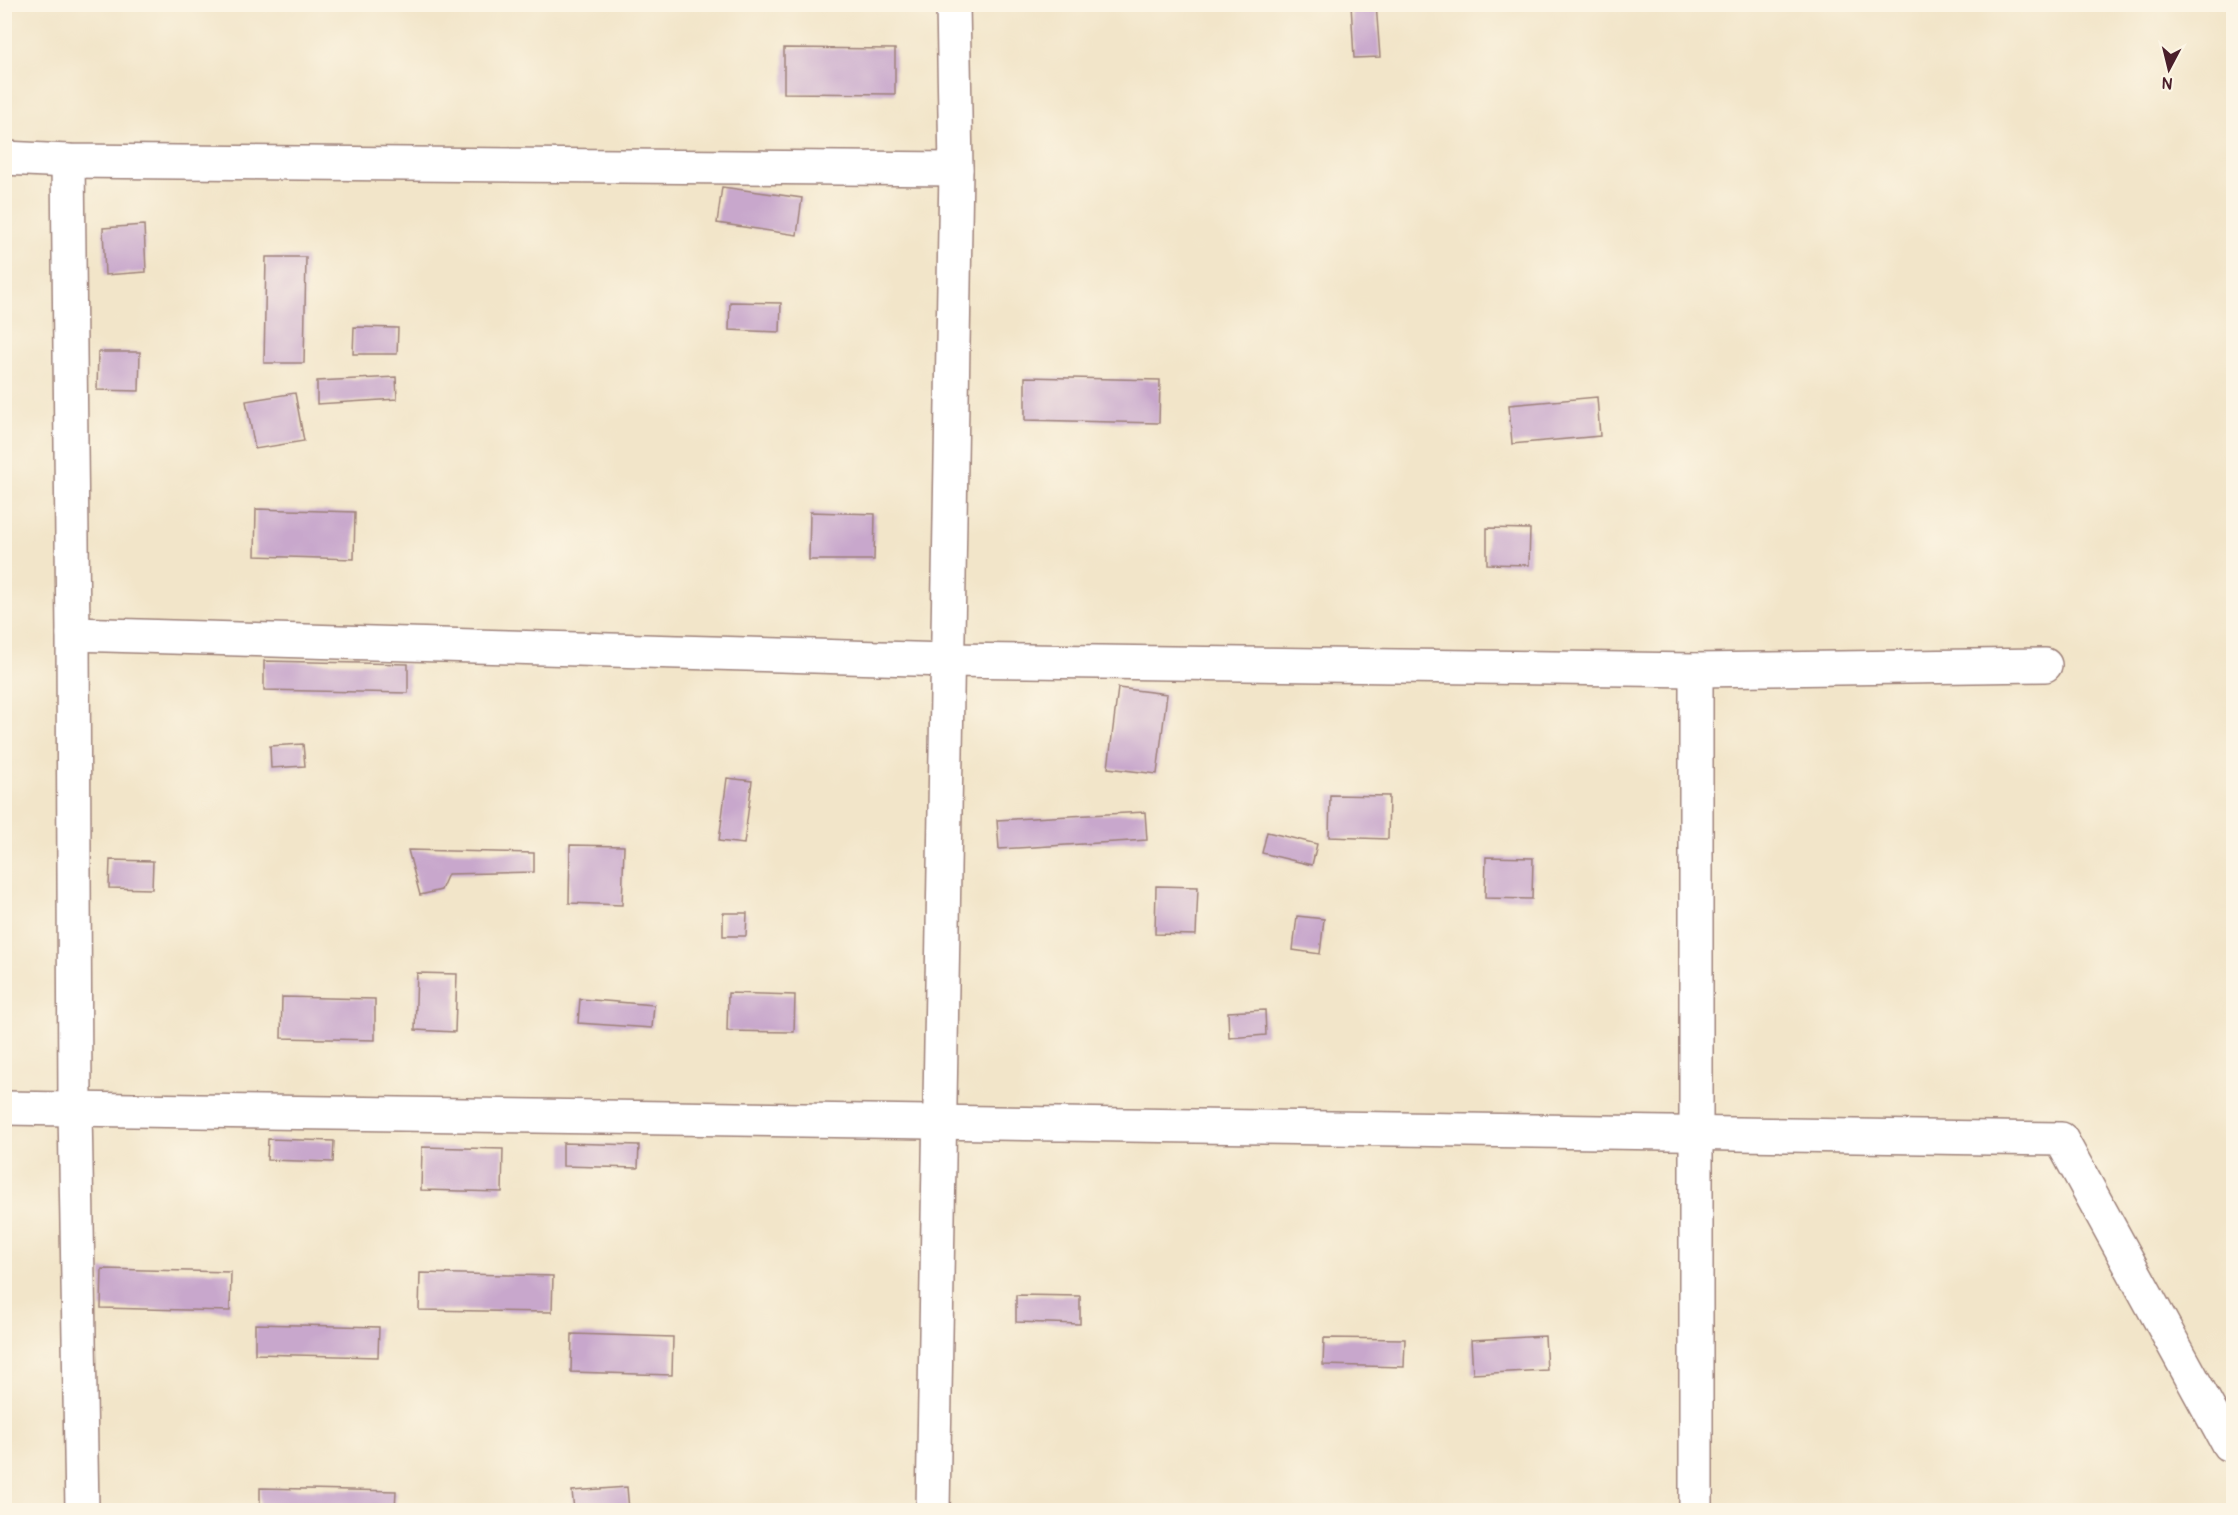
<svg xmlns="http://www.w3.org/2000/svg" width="2238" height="1515" font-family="Pangolin,sans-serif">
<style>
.building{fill:#c8a7cc}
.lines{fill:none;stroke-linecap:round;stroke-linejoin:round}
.minor-casing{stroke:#9e827a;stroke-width:36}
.minor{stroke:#fff;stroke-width:33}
</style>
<rect width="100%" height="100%" fill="#fcf5e5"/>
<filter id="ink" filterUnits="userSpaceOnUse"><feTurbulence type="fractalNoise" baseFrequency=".0167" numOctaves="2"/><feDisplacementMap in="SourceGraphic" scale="12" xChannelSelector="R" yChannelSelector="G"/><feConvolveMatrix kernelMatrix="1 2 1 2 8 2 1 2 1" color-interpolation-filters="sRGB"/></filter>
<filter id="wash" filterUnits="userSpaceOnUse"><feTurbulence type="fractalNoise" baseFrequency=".008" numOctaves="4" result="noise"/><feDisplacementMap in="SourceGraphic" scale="24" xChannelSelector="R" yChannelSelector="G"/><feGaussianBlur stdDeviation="1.35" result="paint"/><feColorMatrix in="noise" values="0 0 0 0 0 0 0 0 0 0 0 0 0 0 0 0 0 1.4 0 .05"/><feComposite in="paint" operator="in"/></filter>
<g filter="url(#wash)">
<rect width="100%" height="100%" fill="#f2e5c9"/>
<g id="blocks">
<g class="building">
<path d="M1351,4H1376L1380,57L1354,58Z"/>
<path d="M784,48L895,49V94L784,93Z"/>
<path d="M722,187L802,198L797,235L717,223Z"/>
<path d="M144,225L146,272L105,275L103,228Z"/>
<path d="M266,257H306L304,363H264Z"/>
<path d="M730,302L781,303L780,332L729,330Z"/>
<path d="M354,327L398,328L397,354H353Z"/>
<path d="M98,352H140L139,391L97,390Z"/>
<path d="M396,377L397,399L317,404V381Z"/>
<path d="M1025,377L1160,380L1159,423L1025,420Z"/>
<path d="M295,393L304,441L255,449L246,401Z"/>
<path d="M1597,397L1600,436L1512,444L1509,405Z"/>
<path d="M256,509L355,512L354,559L255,556Z"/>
<path d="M810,512L875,514L874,560H809Z"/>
<path d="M1487,528L1530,529L1529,565L1487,564Z"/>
<path d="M264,661L408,664V693L264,690Z"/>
<path d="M1118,688L1167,694L1157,774L1108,768Z"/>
<path d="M303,744L305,766L271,768L270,746Z"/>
<path d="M727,778L752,781L744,844L719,841Z"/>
<path d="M1330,795L1389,796L1388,839L1329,837Z"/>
<path d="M1145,812L1147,840L999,849L997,820Z"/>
<path d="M1267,832L1317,844L1312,865L1262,853Z"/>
<path d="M570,845L624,846L622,905L569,903Z"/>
<path d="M408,850L534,853V872L448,874L441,890L420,895Z"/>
<path d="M1486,857L1533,858L1532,899L1485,898Z"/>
<path d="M110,860L153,861L152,889L109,888Z"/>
<path d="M1156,886L1198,887L1196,935L1155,934Z"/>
<path d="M723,913H747L746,936H723Z"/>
<path d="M1297,916L1324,919L1320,954L1293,950Z"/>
<path d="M417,973L457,974L455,1032L415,1030Z"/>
<path d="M728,993L795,995L794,1032L727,1031Z"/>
<path d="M282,997L375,999V1040L281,1038Z"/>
<path d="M580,999L654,1005L652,1028L578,1023Z"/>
<path d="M1265,1010L1266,1035L1229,1038L1228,1012Z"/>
<path d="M268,1139L334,1141L333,1162L267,1160Z"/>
<path d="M563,1143L639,1145L638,1168L563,1166Z"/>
<path d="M422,1147L503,1149L502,1192L421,1190Z"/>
<path d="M102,1269L231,1272L230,1311L101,1308Z"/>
<path d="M420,1273L553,1276L552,1312L419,1310Z"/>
<path d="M1016,1295L1080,1296V1324L1016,1322Z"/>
<path d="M255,1324L379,1327L378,1357L255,1354Z"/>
<path d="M572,1334L673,1337L672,1375L571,1372Z"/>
<path d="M1545,1336L1547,1370L1473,1374L1471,1340Z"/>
<path d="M1324,1338L1405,1339L1404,1367L1323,1365Z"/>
<path d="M627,1487L629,1510H574L572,1491Z"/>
<path d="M260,1488L396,1491L395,1510H260Z"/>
</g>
</g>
</g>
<g filter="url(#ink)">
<use href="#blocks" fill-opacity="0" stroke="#9e827a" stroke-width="1.5"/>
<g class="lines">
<g class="minor-casing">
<g id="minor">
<path d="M4,158L68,161L956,169"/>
<path d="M68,161L73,634L75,1109L82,1510"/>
<path d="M73,634L947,660L1696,670L2045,665"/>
<path d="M1696,670V1510"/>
<path d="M4,1108L2061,1139L2228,1444H2234"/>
<path d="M933,1510L956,169L953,4"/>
</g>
</g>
<use href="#minor" class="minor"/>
</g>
</g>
<rect width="2238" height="1515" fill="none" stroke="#fcf5e5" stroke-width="24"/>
<g transform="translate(2169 69) rotate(187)" stroke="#fcf5e5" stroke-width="4.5" paint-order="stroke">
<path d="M0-4.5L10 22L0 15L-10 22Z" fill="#4a1f2b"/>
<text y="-9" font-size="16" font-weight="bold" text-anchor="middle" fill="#4a1f2b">N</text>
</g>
</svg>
